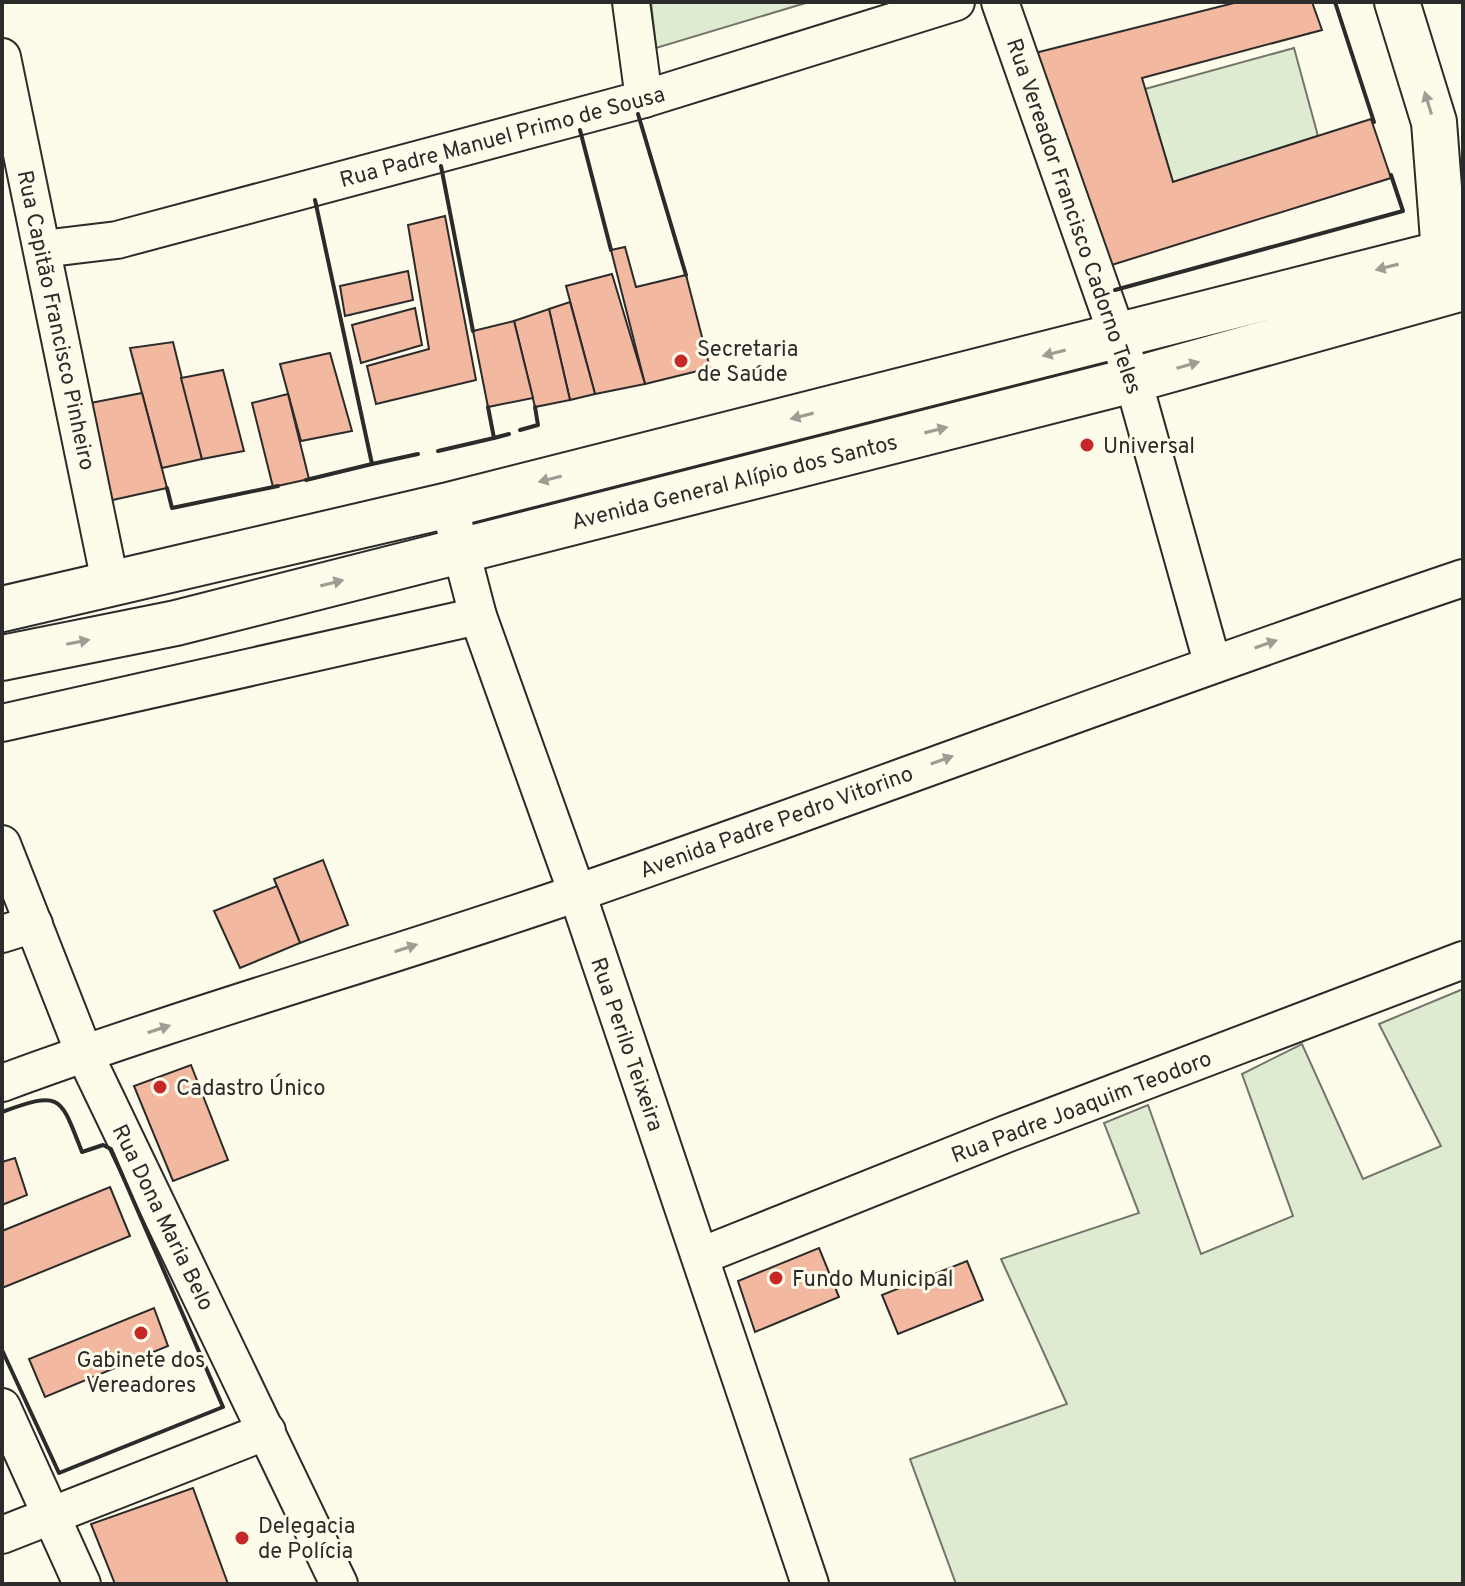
<svg xmlns="http://www.w3.org/2000/svg" width="1465" height="1586" font-family="Overpass,sans-serif">
<style>
.green{fill:#deebd1;stroke:#74746e;stroke-width:2}
.building{fill:#f2b8a0;stroke:#2b2b2b;stroke-width:2}
.lines{fill:none;stroke-linecap:round;stroke-linejoin:round}
.minor-casing{stroke:#2b2b2b;stroke-width:40}
.major-casing{stroke:#2b2b2b;stroke-width:48}
.minor{stroke:#fdfbea;stroke-width:36}
.major{stroke:#fdfbea;stroke-width:44}
.wall{stroke:#2b2b2b;stroke-width:4}
.oneway{fill:#9e9d94}
.poi-dot{fill:#c62828;stroke:#fdfbea;stroke-width:3}
.labels{text-anchor:middle;stroke-width:6;stroke-linejoin:round;paint-order:stroke}
.street-label{font-size:22px;fill:#2b2b2b;stroke:#fdfbea}
.poi-label{font-size:22px;fill:#2b2b2b;stroke:#fdfbea;text-anchor:start}
</style>
<rect width="100%" height="100%" fill="#fdfbea"/>
<g class="green">
<path d="M651,2H809L656,48Z"/>
<path d="M1294,48L1318,136L1173,182L1145,89Z"/>
<path d="M1463,989V1584H956L910,1459L1067,1404L1001,1259L1139,1213L1104,1123L1148,1105L1201,1254L1293,1216L1242,1074L1302,1044L1363,1179L1441,1146L1379,1024Z"/>
</g>
<g class="building">
<path d="M1238,2H1312L1322,30L1142,78L1173,182L1371,119L1391,178L1102,268L1031,54Z"/>
<path d="M445,216L476,380L376,404L367,366L429,349L408,225Z"/>
<path d="M625,247L636,287L686,275L710,368L645,384L611,250Z"/>
<path d="M408,271L413,300L345,316L340,286Z"/>
<path d="M612,274L645,384L595,394L566,286Z"/>
<path d="M570,302L595,394L570,400L549,309Z"/>
<path d="M415,308L422,345L361,363L352,325Z"/>
<path d="M549,309L570,400L535,407L514,321Z"/>
<path d="M514,321L533,398L488,407L473,331Z"/>
<path d="M173,342L202,459L162,468L130,348Z"/>
<path d="M330,353L352,431L301,441L280,364Z"/>
<path d="M223,370L244,451L202,459L181,378Z"/>
<path d="M142,393L167,488L99,503L80,405Z"/>
<path d="M288,394L309,479L273,487L252,403Z"/>
<path d="M323,860L348,925L300,943L274,879Z"/>
<path d="M277,886L300,943L240,968L214,911Z"/>
<path d="M191,1065L228,1160L173,1181L134,1086Z"/>
<path d="M15,1158L27,1195L2,1205V1162Z"/>
<path d="M110,1187L130,1236L2,1288V1231Z"/>
<path d="M819,1248L839,1297L755,1332L738,1281Z"/>
<path d="M967,1261L983,1300L898,1334L882,1295Z"/>
<path d="M154,1308L168,1346L45,1397L29,1359Z"/>
<path d="M193,1488L228,1584H115L91,1524Z"/>
</g>
<g class="lines">
<g class="minor-casing">
<g id="minor">
<path d="M631,2L644,99"/>
<path d="M1000,2L1133,380L1212,662"/>
<path d="M2,57L110,582"/>
<path d="M42,249L117,240L644,99L956,2"/>
<path d="M449,505L478,616L577,893L810,1584"/>
<path d="M2,723L478,616"/>
<path d="M2,844L84,1053L339,1584"/>
<path d="M2,934L34,924"/>
<path d="M2,1083C192,1013 386,959 577,893C874,790 1166,678 1463,578"/>
<path d="M701,1256L1006,1134L1463,960"/>
<path d="M2,1407L82,1584"/>
<path d="M2,1535L267,1431"/>
</g>
</g>
<g class="major-casing">
<g id="major">
<path d="M1397,2L1434,122L1444,253"/>
<path d="M2,609L449,505L1463,248"/>
<path d="M2,658L176,623L1133,380L1463,288"/>
</g>
</g>
<use href="#minor" class="minor"/>
<use href="#major" class="major"/>
<g class="wall">
<path d="M1335,2L1374,122"/>
<path d="M638,114L686,275"/>
<path d="M580,130L611,250"/>
<path d="M441,166L473,331"/>
<path d="M315,200L372,464L418,454"/>
<path d="M1115,290L1403,211L1391,175"/>
<path d="M520,430L538,425L535,407"/>
<path d="M494,438L509,434"/>
<path d="M438,451L494,438L488,407"/>
<path d="M306,480L372,464"/>
<path d="M167,488L172,508L278,486"/>
<path d="M2,1112C62,1090 60,1096 82,1152L103,1145L111,1149L223,1407L59,1473L2,1350"/>
</g>
</g>
<defs><path id="oneway-solid" d="M-6-.8H1V-3.2L6.5 0L1 3.2V.8H-6Z" transform="scale(2)"/></defs>
<g class="oneway">
<use href="#oneway-solid" transform="translate(1428 103) rotate(-107)"/>
<use href="#oneway-solid" transform="translate(1387 267) rotate(166)"/>
<use href="#oneway-solid" transform="translate(1054 353) rotate(166)"/>
<use href="#oneway-solid" transform="translate(1188 365) rotate(-16)"/>
<use href="#oneway-solid" transform="translate(802 416) rotate(166)"/>
<use href="#oneway-solid" transform="translate(936 430) rotate(-14)"/>
<use href="#oneway-solid" transform="translate(550 479) rotate(166)"/>
<use href="#oneway-solid" transform="translate(332 583) rotate(-14)"/>
<use href="#oneway-solid" transform="translate(78 642) rotate(-11)"/>
<use href="#oneway-solid" transform="translate(1266 644) rotate(-19)"/>
<use href="#oneway-solid" transform="translate(942 760) rotate(-20)"/>
<use href="#oneway-solid" transform="translate(406 948) rotate(-18)"/>
<use href="#oneway-solid" transform="translate(159 1029) rotate(-18)"/>
</g>
<g class="poi-dot">
<circle cx="681" cy="361" r="8"/>
<circle cx="1087" cy="445" r="8"/>
<circle cx="160" cy="1087" r="8"/>
<circle cx="776" cy="1278" r="8"/>
<circle cx="141" cy="1333" r="8"/>
<circle cx="242" cy="1538" r="8"/>
</g>
<g class="labels">
<g class="street-label">
<text transform="translate(502 136) rotate(-15)" y="8">Rua Padre Manuel Primo de Sousa</text>
<text transform="translate(1075 216) rotate(71)" y="8">Rua Vereador Francisco Cadorno Teles</text>
<text transform="translate(57 320) rotate(78)" y="8">Rua Capitão Francisco Pinheiro</text>
<text transform="translate(734 481) rotate(-14)" y="8">Avenida General Alípio dos Santos</text>
<text transform="translate(776 821) rotate(-20)" y="8">Avenida Padre Pedro Vitorino</text>
<text transform="translate(628 1044) rotate(71)" y="8">Rua Perilo Teixeira</text>
<text transform="translate(1081 1106) rotate(-21)" y="8">Rua Padre Joaquim Teodoro</text>
<text transform="translate(164 1217) rotate(64)" y="8">Rua Dona Maria Belo</text>
</g>
<g class="poi-label">
<text x="697" y="356">Secretaria<tspan x="697" dy="25">de Saúde</tspan></text>
<text x="1103" y="453">Universal</text>
<text x="176" y="1095">Cadastro Único</text>
<text x="792" y="1286">Fundo Municipal</text>
<text x="141" y="1367" text-anchor="middle">Gabinete dos<tspan x="141" dy="25">Vereadores</tspan></text>
<text x="258" y="1533">Delegacia<tspan x="258" dy="25">de Polícia</tspan></text>
</g>
</g>
<rect width="1465" height="1586" fill="none" stroke="#2b2b2b" stroke-width="8"/>
</svg>
